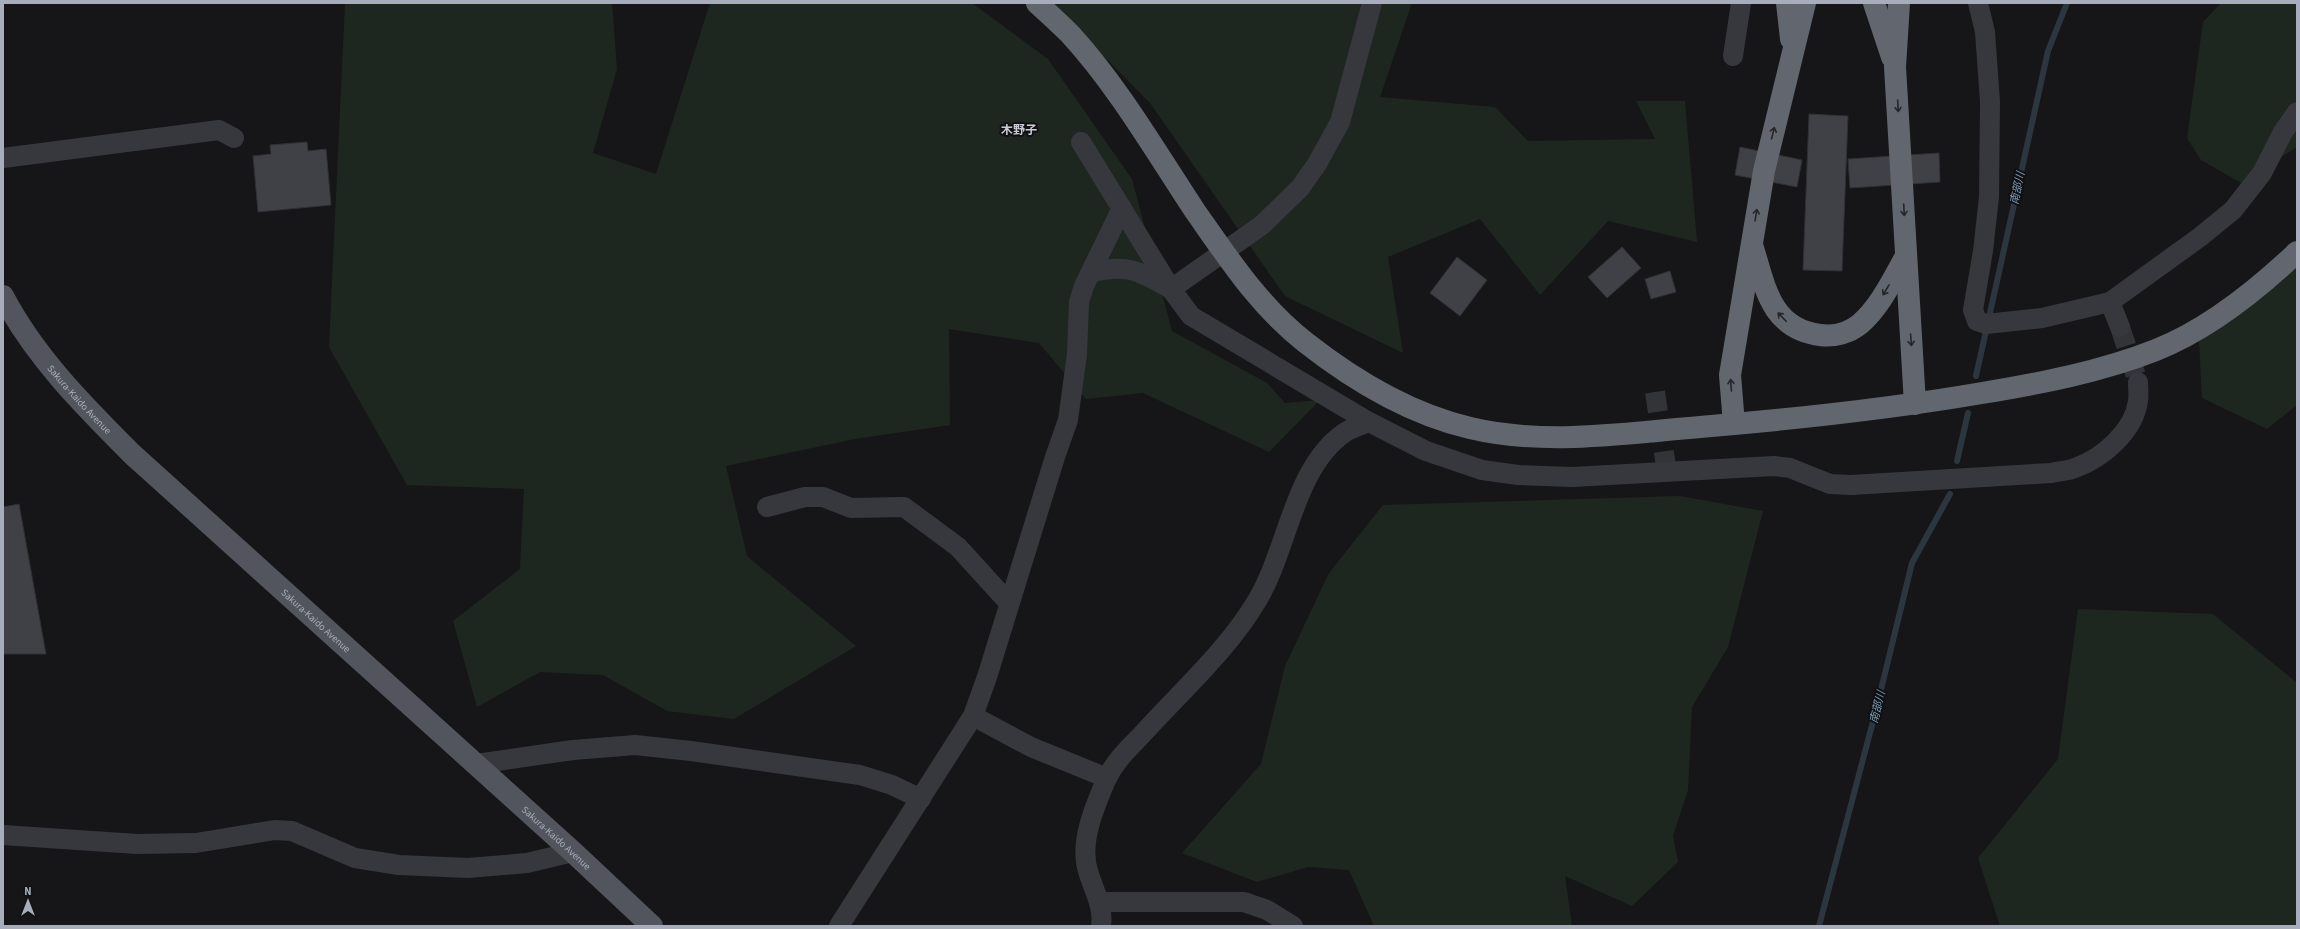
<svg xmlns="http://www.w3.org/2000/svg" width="2300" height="929" font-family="'Source Sans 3','Noto Sans JP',sans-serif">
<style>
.green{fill:#1e271f}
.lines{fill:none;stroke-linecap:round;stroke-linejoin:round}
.stream{stroke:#2b363e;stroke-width:6}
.building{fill:#404146;stroke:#303035}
.street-tunnel{stroke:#333438;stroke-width:20;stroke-dasharray:20 10;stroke-linecap:butt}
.street{stroke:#37383e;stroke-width:20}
.primary{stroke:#52555d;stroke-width:22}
.highway{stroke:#62666f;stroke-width:22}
.oneway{stroke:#25262a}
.labels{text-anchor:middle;stroke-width:4;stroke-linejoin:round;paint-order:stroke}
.street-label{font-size:10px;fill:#a7adba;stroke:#111113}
.water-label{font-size:11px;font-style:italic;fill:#7a9cb8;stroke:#111113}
.quarter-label{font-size:12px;font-weight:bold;fill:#c8ccd5;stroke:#111113}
</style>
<rect width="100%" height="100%" fill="#161618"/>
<g class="green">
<path d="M345,3H612L617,69L593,153L656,174L710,3H972L1048,59L1132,179L1172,331L1267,383L1285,403L1320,400L1269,452L1143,393L1086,399L1039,343L949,329L950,425L855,439L726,466L747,556L856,646L734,719L667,711L603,675L540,672L477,707L453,621L520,569L524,489L407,485L329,347Z"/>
<path d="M1051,3H1412L1380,97L1495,107L1528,141L1655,139L1636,101H1685L1697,242L1608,221L1540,295L1480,219L1388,257L1403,353L1285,296L1150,103Z"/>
<path d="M2221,3H2297V147L2241,183L2201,160L2187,138L2203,22Z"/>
<path d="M2297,259V405L2267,429L2202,398L2199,341Z"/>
<path d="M1680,496L1763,511L1728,647L1692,707L1688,790L1673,836L1678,862L1632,906L1565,876L1572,926H1374L1349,870L1308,867L1257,882L1182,853L1261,764L1285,666L1329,573L1383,505Z"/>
<path d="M2078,609L2213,614L2297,683V926H2000L1978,858L2058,759Z"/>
</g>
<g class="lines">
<g class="stream">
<path d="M1976,376L2048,51L2067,3"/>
<path d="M1957,461L1968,413"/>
<path d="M1819,926L1876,710L1912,563L1950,494"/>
</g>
</g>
<g class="building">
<path d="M1809,114L1848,116L1842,271L1803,270Z"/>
<path d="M307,142L308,151L326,149L331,205L258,212L253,156L271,154L270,145Z"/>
<path d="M1740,147L1802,160L1797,187L1735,175Z"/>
<path d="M1939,153L1940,182L1850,188L1848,159Z"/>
<path d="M1622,247L1641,268L1607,298L1588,277Z"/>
<path d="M1457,257L1487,280L1460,316L1430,293Z"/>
<path d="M1670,271L1676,292L1651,299L1645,279Z"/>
<path d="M19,504L46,654H3V507Z"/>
</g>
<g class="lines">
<g class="street-tunnel">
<path d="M2120,327L2138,382"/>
<path d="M1655,392L1667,473"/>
</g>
<g class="street">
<path d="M1978,3L1985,32L1990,102L1989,197L1983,251L1973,310L1977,321L1986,324L2042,318L2110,302L2200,237L2233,210L2262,173L2283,132L2297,112"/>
<path d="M1733,56L1741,3"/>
<path d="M1081,142L1171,289L1191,316L1369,422L1426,451L1482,470L1518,475L1572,477L1774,466L1790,468L1830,484L1851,485L2051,473C2059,471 2068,471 2075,468C2103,458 2134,431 2138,401C2139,395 2138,388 2138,382"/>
<path d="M3,158L219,130L234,138"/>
<path d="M1092,272C1129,264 1139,271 1171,289L1262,225L1300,188L1317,164L1340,122L1372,3"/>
<path d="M2110,302L2120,327"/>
<path d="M767,507L805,497H823L851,508L904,507L958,547L1009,603"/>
<path d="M973,716L1031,747L1107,778"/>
<path d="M476,764L573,750L635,745L691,751L860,775L892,785L921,799"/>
<path d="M3,835L137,844L196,843L275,830L292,831L355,858L399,865L468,868L527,863L573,852"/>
<path d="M1100,902H1244L1267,910L1293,926"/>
<path d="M839,926L973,716L987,677L1055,457L1068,420L1077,354L1079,302L1084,286L1122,208"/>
<path d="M1101,926C1104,906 1093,889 1088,871C1079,842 1095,806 1106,780C1116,758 1133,745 1148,728C1186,687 1230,647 1258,599C1288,548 1294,468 1344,433C1351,428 1361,425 1369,422"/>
</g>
<path class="primary" id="s1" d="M3,296C35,357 84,406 132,454L573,852L652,926"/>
<g class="highway">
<path d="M1037,3C1048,13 1059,23 1070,34C1117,85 1156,152 1195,211C1228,258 1259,306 1305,342C1352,379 1410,414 1470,428C1546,446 1624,433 1700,427C1795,419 1889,409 1982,393C2042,383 2100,372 2156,350C2209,329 2256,291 2297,252"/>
<path d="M1787,3L1791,39"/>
<path d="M1874,3L1892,57"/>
<path d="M1899,3L1895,67L1915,404"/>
<path d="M1753,248C1765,287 1771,329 1820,335C1834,337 1849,333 1860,324C1880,307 1893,279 1906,256"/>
<path d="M1734,424L1730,375L1764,171L1805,3"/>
</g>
</g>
<defs><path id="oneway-shaft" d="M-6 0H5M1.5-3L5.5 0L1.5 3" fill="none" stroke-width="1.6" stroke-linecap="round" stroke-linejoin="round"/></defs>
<g class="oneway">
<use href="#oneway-shaft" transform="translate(1898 106) rotate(87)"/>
<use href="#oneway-shaft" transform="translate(1773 133) rotate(-76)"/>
<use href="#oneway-shaft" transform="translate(1904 210) rotate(87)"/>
<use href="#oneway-shaft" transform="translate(1756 215) rotate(-81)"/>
<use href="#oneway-shaft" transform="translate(1886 290) rotate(121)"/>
<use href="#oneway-shaft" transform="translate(1782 317) rotate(-134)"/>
<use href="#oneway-shaft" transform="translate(1911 340) rotate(86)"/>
<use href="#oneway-shaft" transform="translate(1731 385) rotate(-94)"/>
</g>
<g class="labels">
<g class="street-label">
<text dy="4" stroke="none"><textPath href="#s1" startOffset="129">Sakura-Kaido Avenue</textPath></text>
<text dy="4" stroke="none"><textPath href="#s1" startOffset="453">Sakura-Kaido Avenue</textPath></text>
<text dy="4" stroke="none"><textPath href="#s1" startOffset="777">Sakura-Kaido Avenue</textPath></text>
</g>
<g class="water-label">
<text transform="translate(2017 188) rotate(-78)" y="4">南部川</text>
<text transform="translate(1877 707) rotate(-76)" y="4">南部川</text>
</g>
<g class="quarter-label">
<text x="1019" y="134">木野子</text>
</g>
</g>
<rect width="2300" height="929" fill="none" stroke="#a7adba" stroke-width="8"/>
<g transform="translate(28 901)" stroke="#111113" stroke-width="3" paint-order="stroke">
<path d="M0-3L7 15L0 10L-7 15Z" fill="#a7adba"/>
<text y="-6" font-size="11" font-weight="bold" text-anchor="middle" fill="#a7adba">N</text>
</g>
</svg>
